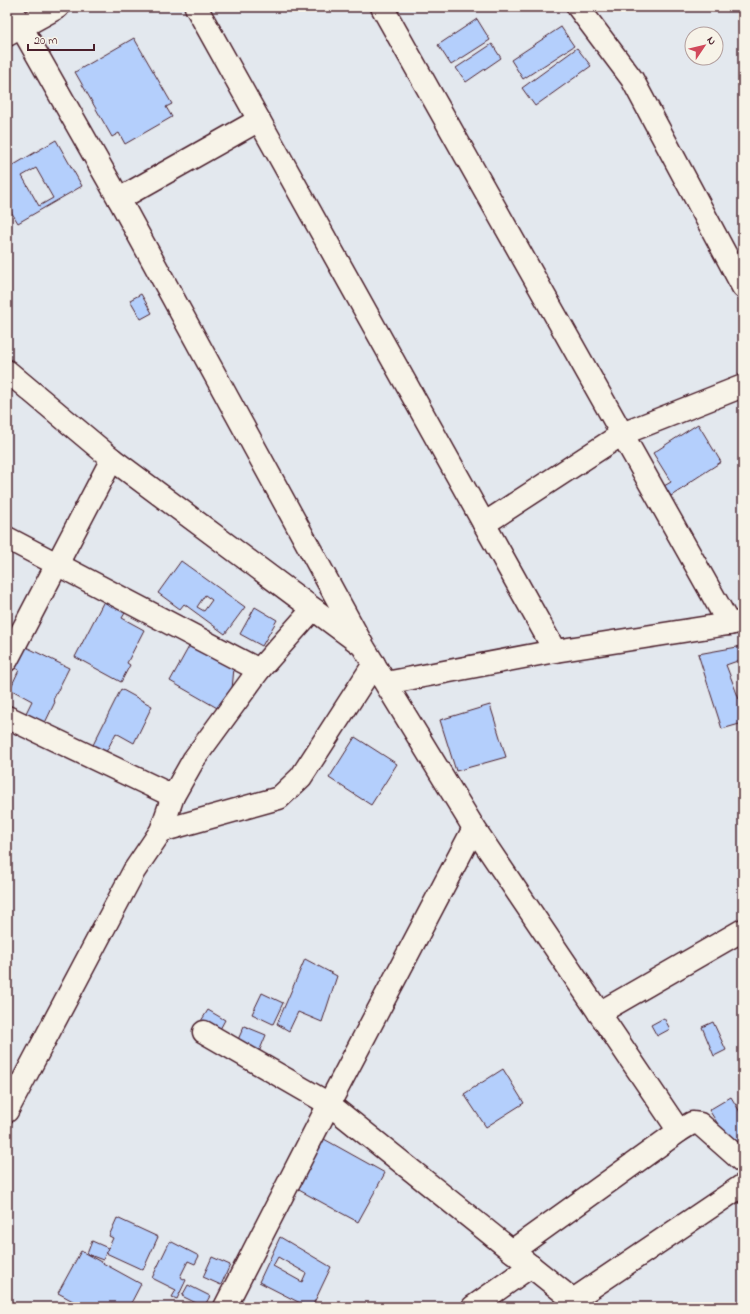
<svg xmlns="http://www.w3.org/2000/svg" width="750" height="1314" font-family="'Indie Flower',sans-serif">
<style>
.building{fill:#b4cffc;stroke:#4a1f2b;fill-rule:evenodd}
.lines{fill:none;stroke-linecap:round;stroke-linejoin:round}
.minor-casing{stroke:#4a1f2b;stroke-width:25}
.minor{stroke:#f7f3e8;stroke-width:22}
</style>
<rect width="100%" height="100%" fill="#e3e8ee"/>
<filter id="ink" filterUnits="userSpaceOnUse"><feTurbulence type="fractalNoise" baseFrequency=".025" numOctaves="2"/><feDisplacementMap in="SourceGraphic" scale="8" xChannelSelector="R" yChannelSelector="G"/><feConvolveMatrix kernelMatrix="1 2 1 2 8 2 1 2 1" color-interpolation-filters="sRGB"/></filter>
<g filter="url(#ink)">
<g class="building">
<path d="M477,19L490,40L451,65L438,45Z"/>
<path d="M561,27L574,46L523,79L511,60Z"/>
<path d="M134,38L172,104L166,107L172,117L125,144L119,133L112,137L75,72Z"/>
<path d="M492,44L501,58L466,82L456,68Z"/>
<path d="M577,48L591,66L535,106L522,88Z"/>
<path d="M56,140L82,186L18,223L7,205V169ZM36,168L53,198L39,206L22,176Z"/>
<path d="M141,294L152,313L141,319L130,300Z"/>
<path d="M698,424L721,462L687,484L688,485L671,496L664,486L671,482L653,453Z"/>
<path d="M181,561L245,607L225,634L184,604L180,609L158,593ZM205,595L212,600L204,611L197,607Z"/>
<path d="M104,601L125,613L122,618L144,630L127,663L130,665L121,682L75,657Z"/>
<path d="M255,607L277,620L262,646L240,634Z"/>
<path d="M191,643L234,668L232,689L219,709L170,681Z"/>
<path d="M24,646L69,668L53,700L55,702L43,727L24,717L32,701L10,689L19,670L13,667Z"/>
<path d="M743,646V659L726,665L739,699L743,698V723L722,729L698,654Z"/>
<path d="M121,689L152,706L134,743L116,733L105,754L92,747Z"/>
<path d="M490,705L506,757L456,771L440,720Z"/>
<path d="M355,737L397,764L371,805L329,778Z"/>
<path d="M305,959L337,976L322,1022L298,1012L289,1031L277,1024Z"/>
<path d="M262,993L283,1003L273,1024L252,1014Z"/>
<path d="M208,1010L225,1020L219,1031L201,1021Z"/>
<path d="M664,1018L670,1029L657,1036L651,1025Z"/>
<path d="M713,1022L726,1050L714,1056L702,1027Z"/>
<path d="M244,1026L266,1035L259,1052L237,1042Z"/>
<path d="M503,1069L524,1103L486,1127L464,1094Z"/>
<path d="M731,1097L743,1117V1151L737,1154L709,1110Z"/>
<path d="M324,1139L385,1173L358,1222L297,1189Z"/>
<path d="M117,1218L158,1237L143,1270L106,1253L113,1238L109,1236Z"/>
<path d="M280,1237L331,1267L312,1307H308L259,1282ZM278,1257L306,1273L302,1282L273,1266Z"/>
<path d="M92,1241L108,1248L103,1260L87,1254Z"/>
<path d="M170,1241L199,1256L195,1264L188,1261L180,1277L186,1280L177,1299L172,1297L176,1290L152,1278Z"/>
<path d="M81,1251L141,1284L129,1307H84L58,1293Z"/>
<path d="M212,1257L230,1265L221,1285L203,1277Z"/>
<path d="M188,1285L210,1296L204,1307L182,1296Z"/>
</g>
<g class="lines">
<g class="minor-casing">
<g id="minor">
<path d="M10,7L119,199L364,648L474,828L679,1131"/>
<path d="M196,7L555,651"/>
<path d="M382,7L729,624"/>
<path d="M578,7L632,79L743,287"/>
<path d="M7,35L58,7"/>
<path d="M119,199L259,120"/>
<path d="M7,371L112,459L359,643"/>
<path d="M484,524L622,434L743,386"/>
<path d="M7,538L259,670"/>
<path d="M7,660L112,459"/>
<path d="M386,683L555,651L741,622"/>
<path d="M7,717L173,796"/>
<path d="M161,831L173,796L194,759L259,670L313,609"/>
<path d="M599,1013L743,930"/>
<path d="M204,1032L329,1104L573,1300L576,1307"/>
<path d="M7,1111L134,871L161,831L279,798L301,777L374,664"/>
<path d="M512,1251L679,1131L692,1123L700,1124L743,1162"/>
<path d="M573,1300L743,1185"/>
<path d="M225,1307L329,1104L474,828"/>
<path d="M473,1307L531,1266"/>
</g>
</g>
<use href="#minor" class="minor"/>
</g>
</g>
<rect width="750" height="1314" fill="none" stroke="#f7f3e8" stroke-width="24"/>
<rect x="12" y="12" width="726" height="1290" fill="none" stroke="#4a1f2b" stroke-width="1.5" filter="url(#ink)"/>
<g transform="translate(704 46) rotate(55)"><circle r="19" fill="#f7f3e8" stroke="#b29e9c"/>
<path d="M0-3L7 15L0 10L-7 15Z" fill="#d1495b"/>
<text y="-6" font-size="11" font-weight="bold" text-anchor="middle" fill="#4a1f2b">N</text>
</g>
<path d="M28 44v6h66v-6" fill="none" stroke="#4a1f2b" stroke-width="2"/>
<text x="34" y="44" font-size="12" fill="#4a1f2b" stroke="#f7f3e8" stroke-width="3" paint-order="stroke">20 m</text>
</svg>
